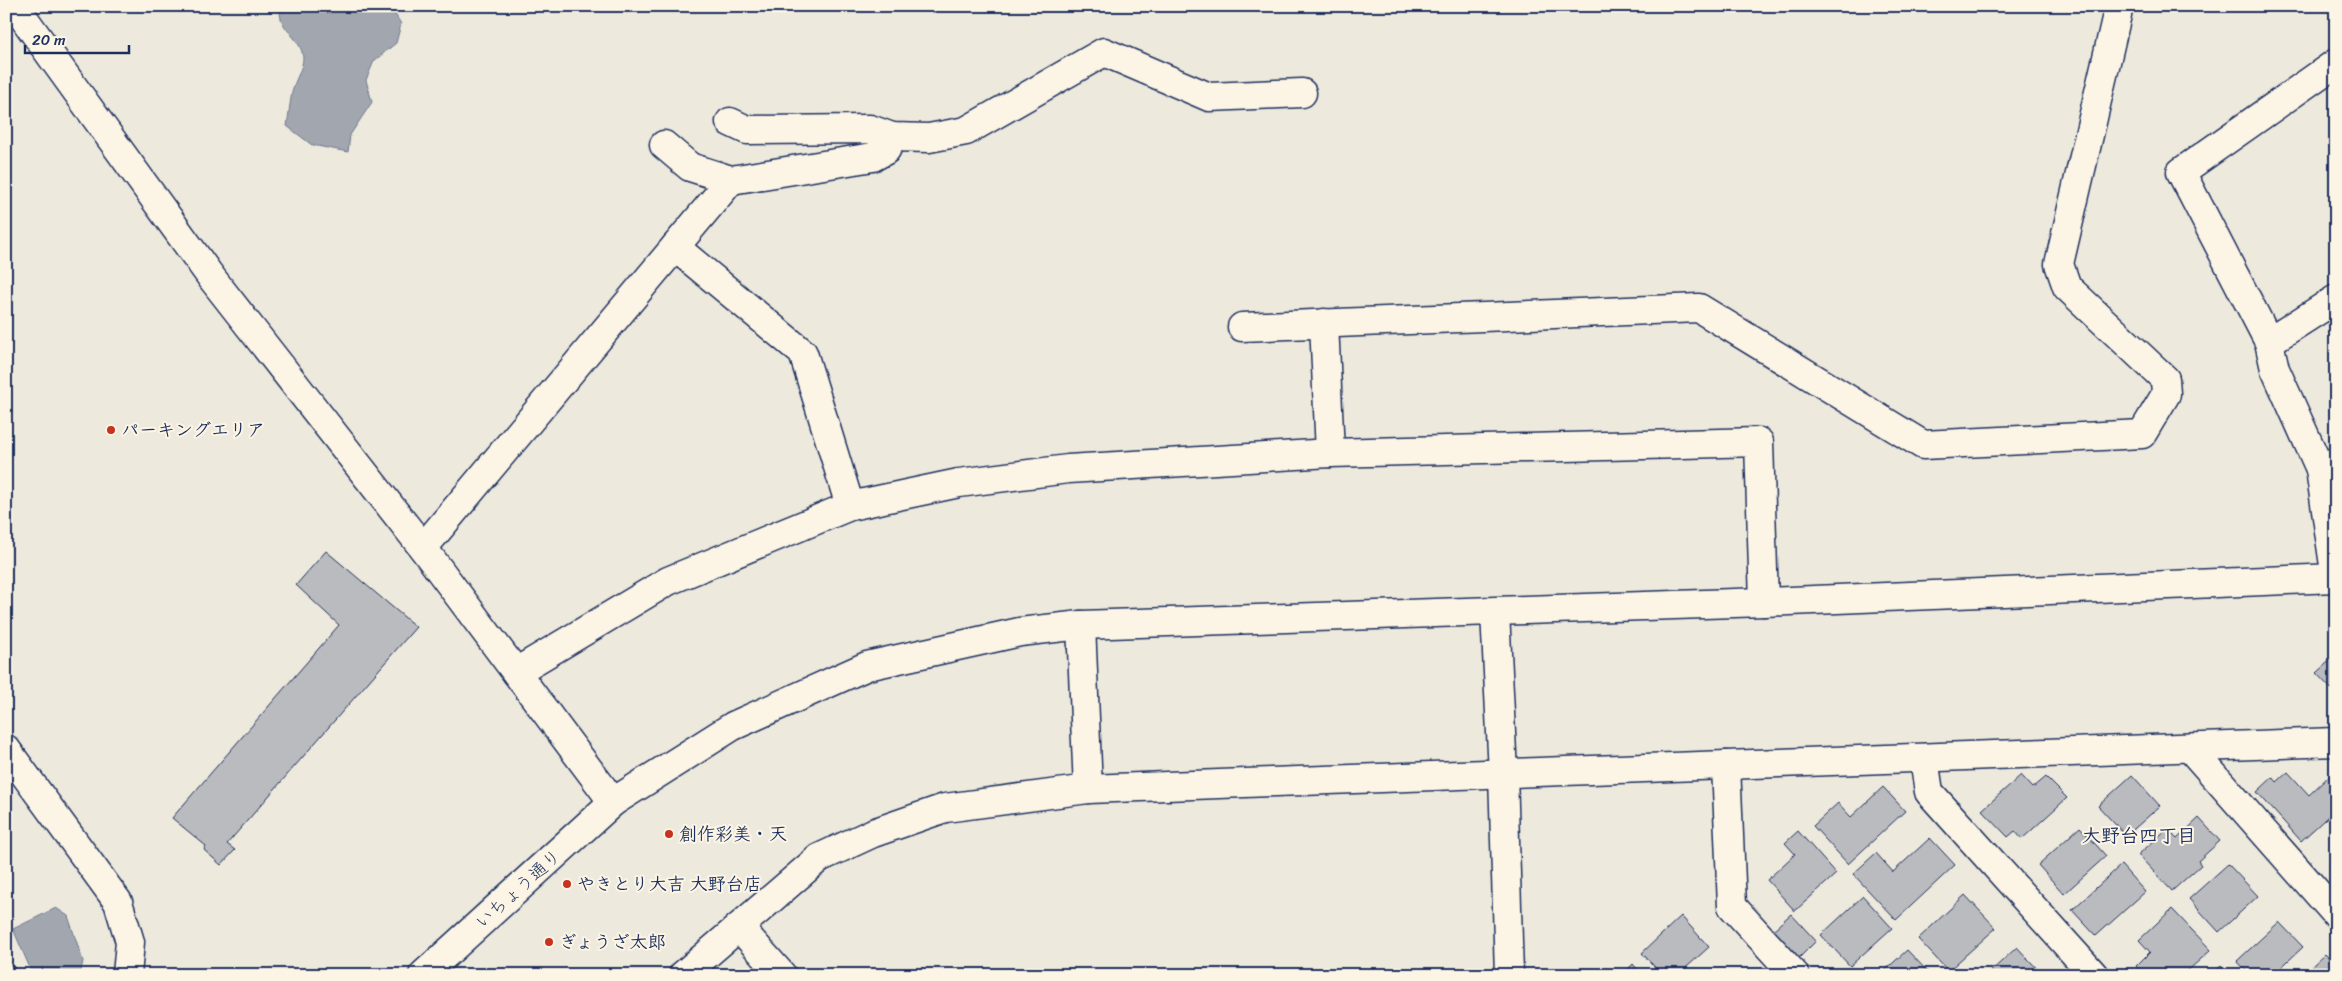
<svg xmlns="http://www.w3.org/2000/svg" width="2342" height="981" font-family="Sriracha,'Klee One',sans-serif">
<style>
.water{fill:#a2a7af;stroke:#6c778f}
.building{fill:#babbbe;stroke:#1b2f5e}
.lines{fill:none;stroke-linecap:round;stroke-linejoin:round}
.service-casing{stroke:#1b2f5e;stroke-width:21}
.minor-casing{stroke:#1b2f5e;stroke-width:31}
.tertiary-casing{stroke:#1b2f5e;stroke-width:31}
.service{stroke:#fcf5e5;stroke-width:18}
.minor{stroke:#fcf5e5;stroke-width:28}
.tertiary{stroke:#fcf5e5;stroke-width:28}
.poi-dot{fill:#c8321e;stroke:#fcf5e5;stroke-width:2}
.labels{text-anchor:middle;stroke-width:4;stroke-linejoin:round;paint-order:stroke}
.poi-label{font-size:18px;font-weight:bold;fill:#1b2f5e;stroke:#fcf5e5;text-anchor:start}
.street-label{font-size:18px;fill:#1b2f5e;stroke:#fcf5e5}
.neighbourhood-label{font-size:19px;font-weight:bold;fill:#1b2f5e;stroke:#fcf5e5}
</style>
<rect width="100%" height="100%" fill="#eee9dd"/>
<filter id="ink" filterUnits="userSpaceOnUse"><feTurbulence type="fractalNoise" baseFrequency=".02" numOctaves="2"/><feDisplacementMap in="SourceGraphic" scale="10" xChannelSelector="R" yChannelSelector="G"/><feConvolveMatrix kernelMatrix="1 2 1 2 8 2 1 2 1" color-interpolation-filters="sRGB"/></filter>
<g filter="url(#ink)">
<g class="water">
<path d="M281,6H390L401,24L396,43L374,61L366,80L372,102L350,135L348,152L312,145L287,126C289,114 290,100 293,88C296,79 303,67 303,58C302,36 275,29 281,6Z"/>
<path d="M56,908L68,916L83,961L80,975H33L13,929Z"/>
</g>
<g class="building">
<path d="M326,551L416,627L227,844L235,850L221,865L204,850L206,846L172,818L339,625L296,585Z"/>
<path d="M2336,655V694L2316,673Z"/>
<path d="M2288,772L2309,795L2329,776L2336,784V809L2301,841L2257,792L2273,777L2277,782Z"/>
<path d="M2021,775L2033,788L2046,777L2067,798L2022,839L2015,831L2008,837L1982,810Z"/>
<path d="M2132,775L2160,806L2126,836L2098,806Z"/>
<path d="M1883,787L1905,811L1848,864L1813,826L1838,803L1851,817Z"/>
<path d="M2199,818L2220,841L2198,861L2201,865L2172,891L2138,855L2167,829L2177,839Z"/>
<path d="M2080,827L2106,856L2064,894L2038,865Z"/>
<path d="M1798,831L1836,874L1795,911L1767,880L1795,854L1785,843Z"/>
<path d="M1930,838L1955,865L1896,920L1853,874L1876,853L1893,872Z"/>
<path d="M2336,863V876L2329,869Z"/>
<path d="M2228,864L2258,896L2219,932L2189,899Z"/>
<path d="M2121,865L2145,892L2096,936L2072,910Z"/>
<path d="M1965,895L1996,928L1948,971L1918,939Z"/>
<path d="M1863,896L1892,928L1850,966L1821,935Z"/>
<path d="M2172,909L2211,950L2183,975H2144L2136,966L2150,952L2139,940Z"/>
<path d="M1791,914L1816,941L1799,958L1773,930Z"/>
<path d="M1681,916L1709,947L1678,975H1662L1642,953Z"/>
<path d="M2279,922L2303,947L2273,975H2250L2237,961Z"/>
<path d="M2017,947L2042,974L1987,975Z"/>
<path d="M1907,950L1931,975H1880Z"/>
<path d="M2325,954L2336,965V975H2302Z"/>
<path d="M1633,964L1642,975H1622Z"/>
<path d="M2221,966L2230,975H2211Z"/>
</g>
<g class="lines">
<g class="service-casing">
<path id="service" d="M6,973L7,975"/>
</g>
<g class="minor-casing">
<g id="minor">
<path d="M730,122L747,130L870,129L892,137L929,138L966,131L1104,52L1209,97L1302,93"/>
<path d="M664,145L690,167L731,180L873,157L886,150L892,137"/>
<path d="M675,247L803,353L850,506"/>
<path d="M1324,323L1330,453"/>
<path d="M1242,327L1699,308L1923,445L2142,434L2166,394L2165,379L2067,287L2059,264L2119,6"/>
<path d="M2269,342L2336,299"/>
<path d="M2336,461L2320,469L2336,579"/>
<path d="M2320,469L2275,369L2269,342L2181,172L2336,63"/>
<path d="M423,548L731,180"/>
<path d="M1495,612L1503,773L1509,975"/>
<path d="M1081,625L1088,789"/>
<path d="M516,672L668,581L850,506L959,483L1068,469L1330,453L1759,442L1764,602"/>
<path d="M2190,748L2336,914"/>
<path d="M6,749L118,902L130,942L127,975"/>
<path d="M1924,758L1929,792L2094,975"/>
<path d="M1726,765L1732,906L1795,975"/>
<path d="M739,927L782,975"/>
<path d="M683,975L819,858L873,833L945,808L1088,789L2336,742"/>
</g>
</g>
<g class="tertiary-casing">
<g id="tertiary">
<path d="M15,6L211,277L423,548L613,802"/>
<path d="M423,975L613,802L733,726L867,666L1020,632L1081,625L1764,602L2336,578"/>
</g>
</g>
<use href="#service" class="service"/>
<use href="#minor" class="minor"/>
<use href="#tertiary" class="tertiary"/>
</g>
</g>
<g class="poi-dot">
<circle cx="111" cy="430" r="5"/>
<circle cx="669" cy="834" r="5"/>
<circle cx="567" cy="884" r="5"/>
<circle cx="549" cy="942" r="5"/>
</g>
<g class="labels">
<g class="poi-label">
<text x="121" y="436">パーキングエリア</text>
<text x="679" y="840">創作彩美・天</text>
<text x="577" y="890">やきとり大吉 大野台店</text>
<text x="559" y="948">ぎょうざ太郎</text>
</g>
<g class="street-label">
<text transform="translate(518 889) rotate(-42)" y="6">いちょう通り</text>
</g>
<g class="neighbourhood-label">
<text x="2139" y="842">大野台四丁目</text>
</g>
</g>
<rect width="2342" height="981" fill="none" stroke="#fcf5e5" stroke-width="25"/>
<rect x="12" y="12" width="2317" height="956" fill="none" stroke="#1b2f5e" stroke-width="2" filter="url(#ink)"/>
<path d="M25 45v8h104v-8" fill="none" stroke="#1b2f5e" stroke-width="2.5"/>
<text x="32" y="45" font-size="15" fill="#1b2f5e" stroke="#fcf5e5" stroke-width="4" paint-order="stroke">20 m</text>
</svg>
